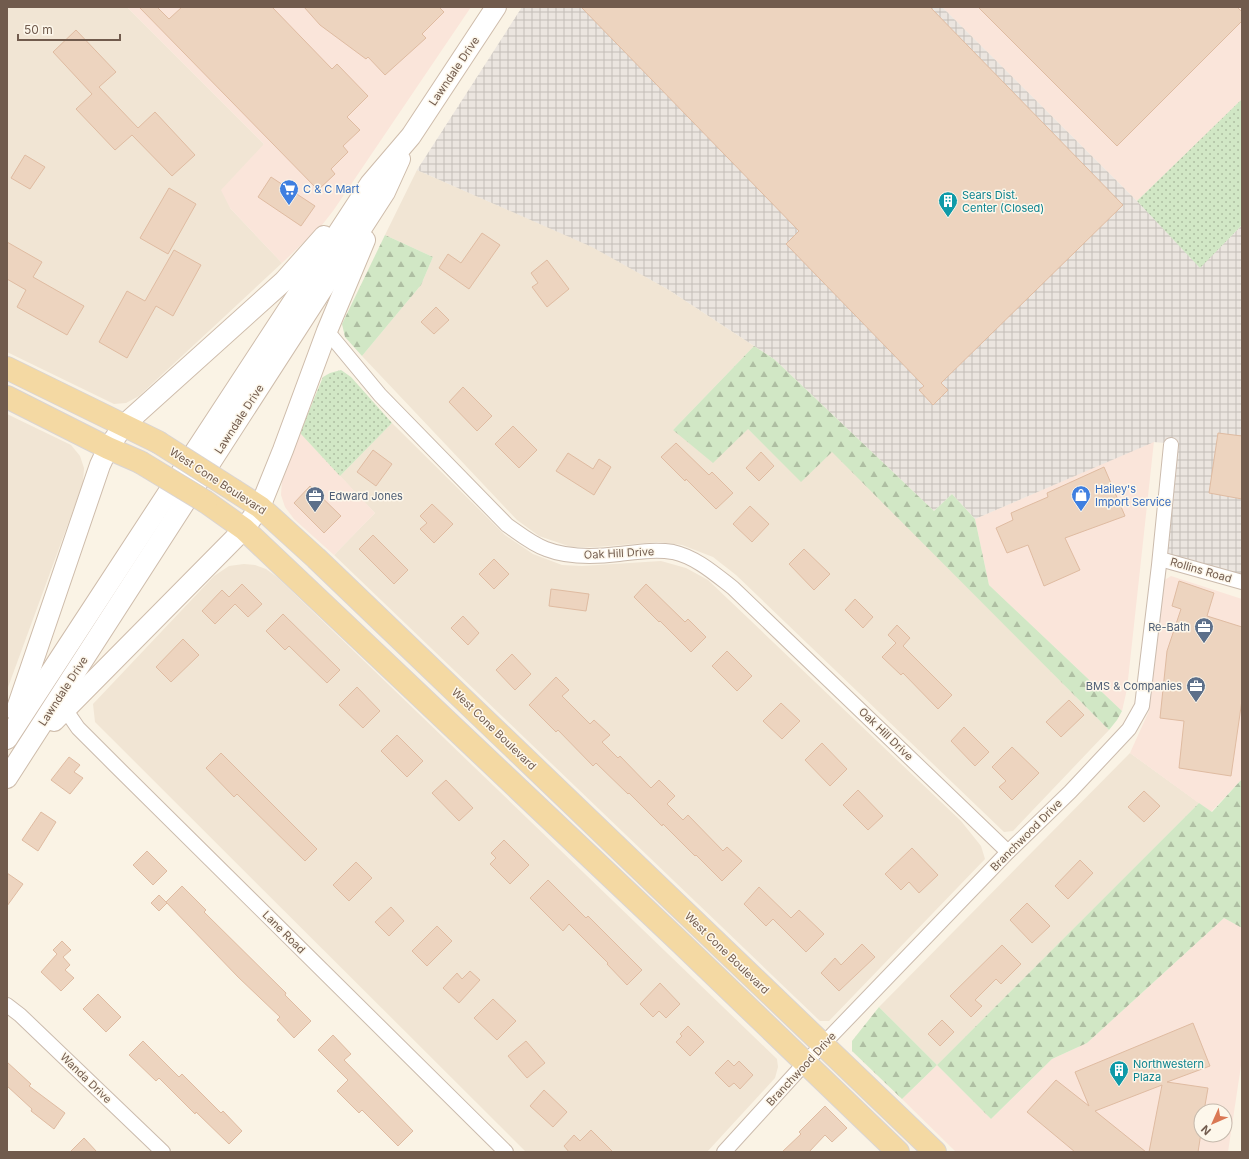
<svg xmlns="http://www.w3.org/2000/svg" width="1249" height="1159" font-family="Inter,sans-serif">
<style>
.residential{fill:#f1e5d4}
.commercial{fill:#fae5da;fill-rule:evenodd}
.industrial{fill:url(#industrial-grid)}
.green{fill:url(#green-dots)}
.forest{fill:url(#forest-firs)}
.building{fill:#edd4bf;stroke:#dfbba1}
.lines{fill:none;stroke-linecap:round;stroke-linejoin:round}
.street-casing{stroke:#cbbbad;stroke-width:16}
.secondary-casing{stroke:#cebcab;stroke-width:22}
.primary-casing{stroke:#dad4d1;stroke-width:24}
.street{stroke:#fff;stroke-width:14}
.secondary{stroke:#fff;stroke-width:20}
.primary{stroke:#f4d9a3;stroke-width:22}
.primary-bridge-casing{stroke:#dad4d1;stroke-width:24;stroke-linecap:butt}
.primary-bridge{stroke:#f4d9a3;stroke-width:22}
.labels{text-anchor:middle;stroke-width:3;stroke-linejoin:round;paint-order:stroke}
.street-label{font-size:11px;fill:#715b4d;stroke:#fdf7eb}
.shop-label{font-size:11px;fill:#366cbe;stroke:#fdf7eb;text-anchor:start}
.culture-label{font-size:11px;fill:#0d838f;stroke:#fdf7eb;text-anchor:start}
.service-label{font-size:11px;fill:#4e5e75;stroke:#fdf7eb;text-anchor:end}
</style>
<defs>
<pattern id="industrial-grid" width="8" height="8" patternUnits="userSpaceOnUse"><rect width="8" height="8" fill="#ebe5df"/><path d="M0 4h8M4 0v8" fill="none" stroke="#c3bdb7"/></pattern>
<pattern id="green-dots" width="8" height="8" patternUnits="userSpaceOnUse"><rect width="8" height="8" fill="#d1e7c5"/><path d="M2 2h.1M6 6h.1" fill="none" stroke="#aebea2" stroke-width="1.8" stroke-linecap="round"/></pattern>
<pattern id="forest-firs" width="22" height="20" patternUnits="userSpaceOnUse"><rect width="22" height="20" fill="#d1e7c5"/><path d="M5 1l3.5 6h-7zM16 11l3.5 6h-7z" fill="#aebea2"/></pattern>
</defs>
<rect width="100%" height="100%" fill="#faf3e5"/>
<g class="residential">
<path d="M7,7H127L264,144L230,208L282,263L139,396L126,403L114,404L7,352Z"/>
<path d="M417,170L593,247L669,290L754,346L673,430L748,429L801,481L832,451L1109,730L1013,831L1004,832L736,575L713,557L682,545L658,542L596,547H571L539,536L517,520L362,356L421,285L433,257L385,235Z"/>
<path d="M7,414L71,445L80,456L84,468L83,483L7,690Z"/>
<path d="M392,423L505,535L533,554L562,565L582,566L661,561L686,568L708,580L961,821L981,846L985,859L829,1021H820L334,555L375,513L340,476Z"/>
<path d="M244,564L255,565L266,569L277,577L777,1059L778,1067L775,1078L707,1152H526L95,722L93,704L214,576L229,566Z"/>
<path d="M1130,753L1199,803L937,1065L879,1007Z"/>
</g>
<g class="commercial">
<path d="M127,7H471L333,211L322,225L282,263L230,208L221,190L264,144Z"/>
<path d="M942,7H1242V99L1137,201Z"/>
<path d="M300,433L375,513L334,555L294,519L285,507L281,495L282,480Z"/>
<path d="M1154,441L1127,689L1122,711L989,585L975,519Z"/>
<path d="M1171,576L1242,599V777L1241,780L1211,812L1130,753L1149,711L1163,581Z"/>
<path d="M1224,918L1242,928V1059L1228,1152H956L902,1099L937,1065L991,1119L1052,1059L1087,1043ZM1201,1111H1225V1135H1201Z"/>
</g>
<path class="industrial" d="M522,7H942L1137,201L1200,267L1242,225V576L1169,554L1165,550L1175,444L1154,442L975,519L952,494L934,511L774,359L669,290L592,247L417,170Z"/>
<g class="green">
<path d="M1242,99V225L1200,268L1137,201Z"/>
<path d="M341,370L351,377L392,423L340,476L300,433L323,377L330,373Z"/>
</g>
<g class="forest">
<path d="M385,235L433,257L421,285L362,356L345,337L342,324Z"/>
<path d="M754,346L774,359L934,511L952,494L975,519L989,585L1122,711L1117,720L1109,730L832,452L801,482L748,429L713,463L673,430Z"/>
<path d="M1242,777V928L1224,918L1087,1043L1052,1059L991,1119L937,1065L902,1099L852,1051V1041L879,1007L937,1065L1199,803L1212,812L1241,780Z"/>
</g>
<g class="building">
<path d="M139,7H157L169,19L182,7H272L332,69L337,64L368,96L347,117L360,130L343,146L348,152L331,169L335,174L318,190Z"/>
<path d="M304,7H439L444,12L422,34L426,38L385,75L368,57L366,59L320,25Z"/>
<path d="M581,7H930L1123,205L941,383L948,390L933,405L919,390L924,386L786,244L799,231Z"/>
<path d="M978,7H1237L1242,12V21L1117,146Z"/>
<path d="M76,30L116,72L99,87L138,128L155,112L195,155L172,176L132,135L115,150L76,109L92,94L53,52Z"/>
<path d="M25,155L45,167L30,189L11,178Z"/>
<path d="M271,177L315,206L301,226L258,197Z"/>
<path d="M169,188L196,204L168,254L140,238Z"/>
<path d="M482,233L500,245L469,289L439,268L448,254L461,263Z"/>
<path d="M7,242L42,262L33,277L84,306L67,335L17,307L26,290L7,279Z"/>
<path d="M174,250L201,265L173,316L156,306L127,358L99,342L127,291L145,301Z"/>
<path d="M547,260L569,289L547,307L532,287L538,283L531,273Z"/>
<path d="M436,307L449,320L434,334L421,322Z"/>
<path d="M463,387L492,416L477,431L449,402Z"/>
<path d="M513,426L537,450L519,468L495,444Z"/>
<path d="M1218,433L1242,436V499L1209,493Z"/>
<path d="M676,443L709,475L712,472L733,493L716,509L686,479L685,481L661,457Z"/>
<path d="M373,450L392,464L376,486L357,472Z"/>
<path d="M761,452L774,466L759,481L746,468Z"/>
<path d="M568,453L593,469L599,459L611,467L594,495L556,471Z"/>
<path d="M1104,467L1125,516L1065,538L1080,570L1044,586L1028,545L1007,553L996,528L1013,520L1011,513L1048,497L1047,493Z"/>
<path d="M310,486L341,516L324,533L294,503Z"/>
<path d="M432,504L453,524L434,543L420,529L427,523L420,516Z"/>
<path d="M750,506L769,524L752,542L733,524Z"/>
<path d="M373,535L408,570L394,584L359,549Z"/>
<path d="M804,549L830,574L814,590L789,564Z"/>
<path d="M494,559L509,574L494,589L479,574Z"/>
<path d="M1179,581L1214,593L1207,616L1242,627V700L1231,776L1179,768L1184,721L1160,718L1167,651L1181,609L1172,606Z"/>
<path d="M242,584L262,604L248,617L235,604L215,624L202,611L222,590L229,597Z"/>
<path d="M646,584L685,622L688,619L706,637L691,652L660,621L659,622L634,597Z"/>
<path d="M551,589L589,594L586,611L549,606Z"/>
<path d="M855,599L873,617L863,628L845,610Z"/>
<path d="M283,614L340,670L327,683L289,646L285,650L266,631Z"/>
<path d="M463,616L479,633L468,645L451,628Z"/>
<path d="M897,625L910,638L903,646L952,695L938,709L903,673L901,675L882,657L896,643L888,635Z"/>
<path d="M183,639L199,655L171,682L156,667Z"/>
<path d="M727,651L752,676L737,691L712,666Z"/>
<path d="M512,654L531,674L515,690L496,670Z"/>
<path d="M556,677L569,690L562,696L590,724L594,720L610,735L602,742L618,758L620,756L651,788L659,780L675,796L667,804L683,820L688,815L723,851L727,847L742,861L722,881L696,855L695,856L663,824L662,826L629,793L628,794L596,763L593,766L558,730L556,732L529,705Z"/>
<path d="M357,687L380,711L363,728L339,705Z"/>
<path d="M1069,700L1084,715L1061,737L1046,722Z"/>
<path d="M781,703L800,721L782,739L763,721Z"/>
<path d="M964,727L989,752L975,766L951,741Z"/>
<path d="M397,735L423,761L407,777L381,751Z"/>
<path d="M822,743L847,769L830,786L805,760Z"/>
<path d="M1012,747L1039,773L1012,800L999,787L1006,781L992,767Z"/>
<path d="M221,753L317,849L305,861L237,794L234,797L206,768Z"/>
<path d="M69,757L80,765L74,772L83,778L70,794L51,780Z"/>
<path d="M446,780L473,808L459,821L432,793Z"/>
<path d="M858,790L883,816L868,830L843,805Z"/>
<path d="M1144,791L1160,806L1144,822L1128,807Z"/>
<path d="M41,812L56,822L38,851L22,840Z"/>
<path d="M504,840L529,865L510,884L490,864L496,858L491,853Z"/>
<path d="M912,848L938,875L919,893L909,882L901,890L885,874Z"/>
<path d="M147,851L167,871L153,885L133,865Z"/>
<path d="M1080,860L1093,873L1068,899L1055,886Z"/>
<path d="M356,862L372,878L349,901L333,885Z"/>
<path d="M7,873L23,884L7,906Z"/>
<path d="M548,880L586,918L588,916L642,970L627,985L607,964L608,963L569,924L563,931L530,898Z"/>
<path d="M182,886L206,910L204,912L286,993L285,995L311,1021L294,1038L277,1020L280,1017L238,977L166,902Z"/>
<path d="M759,887L791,918L799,910L824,934L806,952L773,919L766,926L744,904Z"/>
<path d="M159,895L167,903L159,911L151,903Z"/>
<path d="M1027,903L1050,926L1032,943L1010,920Z"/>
<path d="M391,907L404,921L389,936L375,922Z"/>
<path d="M437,926L452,941L427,966L412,951Z"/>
<path d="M62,941L71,950L63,957L70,965L65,970L74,978L61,991L41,972L57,954L53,950Z"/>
<path d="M862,944L875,957L839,991L821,973L835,958L841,965Z"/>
<path d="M1002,945L1021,964L1001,984L996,979L975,1000L982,1006L971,1017L950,996Z"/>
<path d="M470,971L480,980L459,1003L443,988L457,973L462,979Z"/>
<path d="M660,983L680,1004L666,1018L659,1011L653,1017L640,1004Z"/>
<path d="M98,994L121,1017L106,1032L83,1009Z"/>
<path d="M493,999L516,1021L497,1040L474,1018Z"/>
<path d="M942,1020L954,1032L940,1046L928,1034Z"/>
<path d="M1193,1023L1210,1066L1167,1082L1208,1088L1204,1111H1201V1133L1198,1152H1149L1162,1085L1095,1111L1146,1152H1075L1027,1112L1056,1080L1089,1106L1075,1072Z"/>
<path d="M688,1026L704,1042L690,1056L676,1042L682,1036L680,1034Z"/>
<path d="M333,1035L351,1054L344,1060L413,1131L398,1146L362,1110L359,1113L337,1091L348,1080L318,1050Z"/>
<path d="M143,1041L179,1077L182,1074L221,1113L223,1111L242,1131L229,1144L196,1112L195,1114L159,1078L156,1081L129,1055Z"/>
<path d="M526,1041L545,1063L527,1078L508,1056Z"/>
<path d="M728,1060L734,1066L739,1061L753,1075L740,1089L734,1083L729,1087L715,1073Z"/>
<path d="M7,1062L31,1084L29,1086L65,1113L54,1129L31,1111L32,1109L7,1086Z"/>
<path d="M544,1090L567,1112L553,1127L530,1106Z"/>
<path d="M825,1106L847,1128L832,1142L825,1135L809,1152H782L801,1134L799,1132Z"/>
<path d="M591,1130L613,1152H569L564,1146L574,1135L580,1141Z"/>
<path d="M84,1138L97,1152H70Z"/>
</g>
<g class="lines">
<g class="street-casing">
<g id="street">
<path d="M327,331L380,395L507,525C520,534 532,544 546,549C569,558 595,557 619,554C637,552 655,549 673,552C696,557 715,574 733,588L1008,852"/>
<path d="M1160,559L1242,582"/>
<path d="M65,709L78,728L115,765L506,1152"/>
<path d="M7,1005L20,1015L163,1152"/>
<path d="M724,1152L805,1063L1008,852L1070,792L1129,729L1142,706L1159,565L1171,445"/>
</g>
</g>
<g class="secondary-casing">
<g id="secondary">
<path d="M16,711L100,465L108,448L124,425L284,281L324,236"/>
<path d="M54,721L244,529L260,507L283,450L327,331L365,240"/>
<path d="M7,739L370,184L411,136L496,7"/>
<path d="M7,778L385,192L400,159"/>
</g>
</g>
<g class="primary-casing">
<g id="primary">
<path d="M7,368L158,442"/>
<path d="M7,397L108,448L140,462"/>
<path d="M235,491L260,507L316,558L935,1152"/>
<path d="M206,502L244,529L681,943L898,1152"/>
</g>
</g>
<use href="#street" class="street"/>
<use href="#secondary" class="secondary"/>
<use href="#primary" class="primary"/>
<g class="primary-bridge-casing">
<g id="primary-bridge">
<path d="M158,442L235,491"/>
<path d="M140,462L206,502"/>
</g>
</g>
<use href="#primary-bridge" class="primary-bridge"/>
</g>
<defs>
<g id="supermarket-pin" transform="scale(1)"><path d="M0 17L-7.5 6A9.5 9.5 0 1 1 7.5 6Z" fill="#3f7fe0" stroke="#fdf7eb"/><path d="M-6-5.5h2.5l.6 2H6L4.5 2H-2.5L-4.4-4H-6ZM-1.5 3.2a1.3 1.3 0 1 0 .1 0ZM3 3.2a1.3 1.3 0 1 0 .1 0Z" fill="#fff"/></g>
<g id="building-pin" transform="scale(1)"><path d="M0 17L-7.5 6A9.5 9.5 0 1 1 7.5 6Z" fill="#0f9aa8" stroke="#fdf7eb"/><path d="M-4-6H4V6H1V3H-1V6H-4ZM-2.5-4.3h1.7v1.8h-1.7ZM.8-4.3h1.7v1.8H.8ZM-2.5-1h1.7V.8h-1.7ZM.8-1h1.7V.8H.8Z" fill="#fff"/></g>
<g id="shop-pin" transform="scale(1)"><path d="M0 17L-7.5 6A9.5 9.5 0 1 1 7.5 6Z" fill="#3f7fe0" stroke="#fdf7eb"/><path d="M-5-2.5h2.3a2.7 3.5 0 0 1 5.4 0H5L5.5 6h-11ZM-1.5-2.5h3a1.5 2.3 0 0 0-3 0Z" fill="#fff"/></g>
<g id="office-pin" transform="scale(1)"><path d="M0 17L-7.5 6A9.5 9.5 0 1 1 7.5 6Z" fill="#5c6f8a" stroke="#fdf7eb"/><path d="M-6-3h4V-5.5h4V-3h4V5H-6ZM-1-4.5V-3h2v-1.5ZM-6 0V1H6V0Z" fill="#fff"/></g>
</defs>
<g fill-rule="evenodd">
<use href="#supermarket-pin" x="289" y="189"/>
<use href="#building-pin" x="948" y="201"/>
<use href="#shop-pin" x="1081" y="495"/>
<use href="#office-pin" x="315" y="496"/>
<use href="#office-pin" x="1204" y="627"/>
<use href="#office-pin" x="1196" y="686"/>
<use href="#building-pin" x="1119" y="1070"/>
</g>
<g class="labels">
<g class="street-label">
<text transform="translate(454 71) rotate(-56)" y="4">Lawndale Drive</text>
<text transform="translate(239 419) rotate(-57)" y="4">Lawndale Drive</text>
<text transform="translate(218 481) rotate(33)" y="4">West Cone Boulevard</text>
<text transform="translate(619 553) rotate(-3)" y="4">Oak Hill Drive</text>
<text transform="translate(1201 570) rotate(16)" y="4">Rollins Road</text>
<text transform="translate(63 691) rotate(-57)" y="4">Lawndale Drive</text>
<text transform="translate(494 729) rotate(44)" y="4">West Cone Boulevard</text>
<text transform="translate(886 734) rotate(44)" y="4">Oak Hill Drive</text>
<text transform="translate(1026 835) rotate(-45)" y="4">Branchwood Drive</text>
<text transform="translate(284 932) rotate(45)" y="4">Lane Road</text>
<text transform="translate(727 953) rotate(44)" y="4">West Cone Boulevard</text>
<text transform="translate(801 1069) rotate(-47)" y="4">Branchwood Drive</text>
<text transform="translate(86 1078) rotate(44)" y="4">Wanda Drive</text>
</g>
<g class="shop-label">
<text x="303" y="193">C &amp; C Mart</text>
<text x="1095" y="493">Hailey's<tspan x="1095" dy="13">Import Service</tspan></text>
</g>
<g class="culture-label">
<text x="962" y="199">Sears Dist.<tspan x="962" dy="13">Center (Closed)</tspan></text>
<text x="1133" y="1068">Northwestern<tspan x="1133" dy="13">Plaza</tspan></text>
</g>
<g class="service-label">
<text x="329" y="500" text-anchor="start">Edward Jones</text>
<text x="1190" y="631">Re-Bath</text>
<text x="1182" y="690">BMS &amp; Companies</text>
</g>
</g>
<rect width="1249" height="1159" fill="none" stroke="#715b4d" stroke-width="16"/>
<g transform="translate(1213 1123) rotate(225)"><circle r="19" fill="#fdf7eb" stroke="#c5b9ac"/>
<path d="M0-3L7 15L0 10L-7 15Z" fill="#da7854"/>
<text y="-6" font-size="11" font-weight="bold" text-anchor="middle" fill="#715b4d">N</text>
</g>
<path d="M18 34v6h102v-6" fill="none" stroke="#715b4d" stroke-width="2"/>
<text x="24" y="34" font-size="12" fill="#715b4d" stroke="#fdf7eb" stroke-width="3" paint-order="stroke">50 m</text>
</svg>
